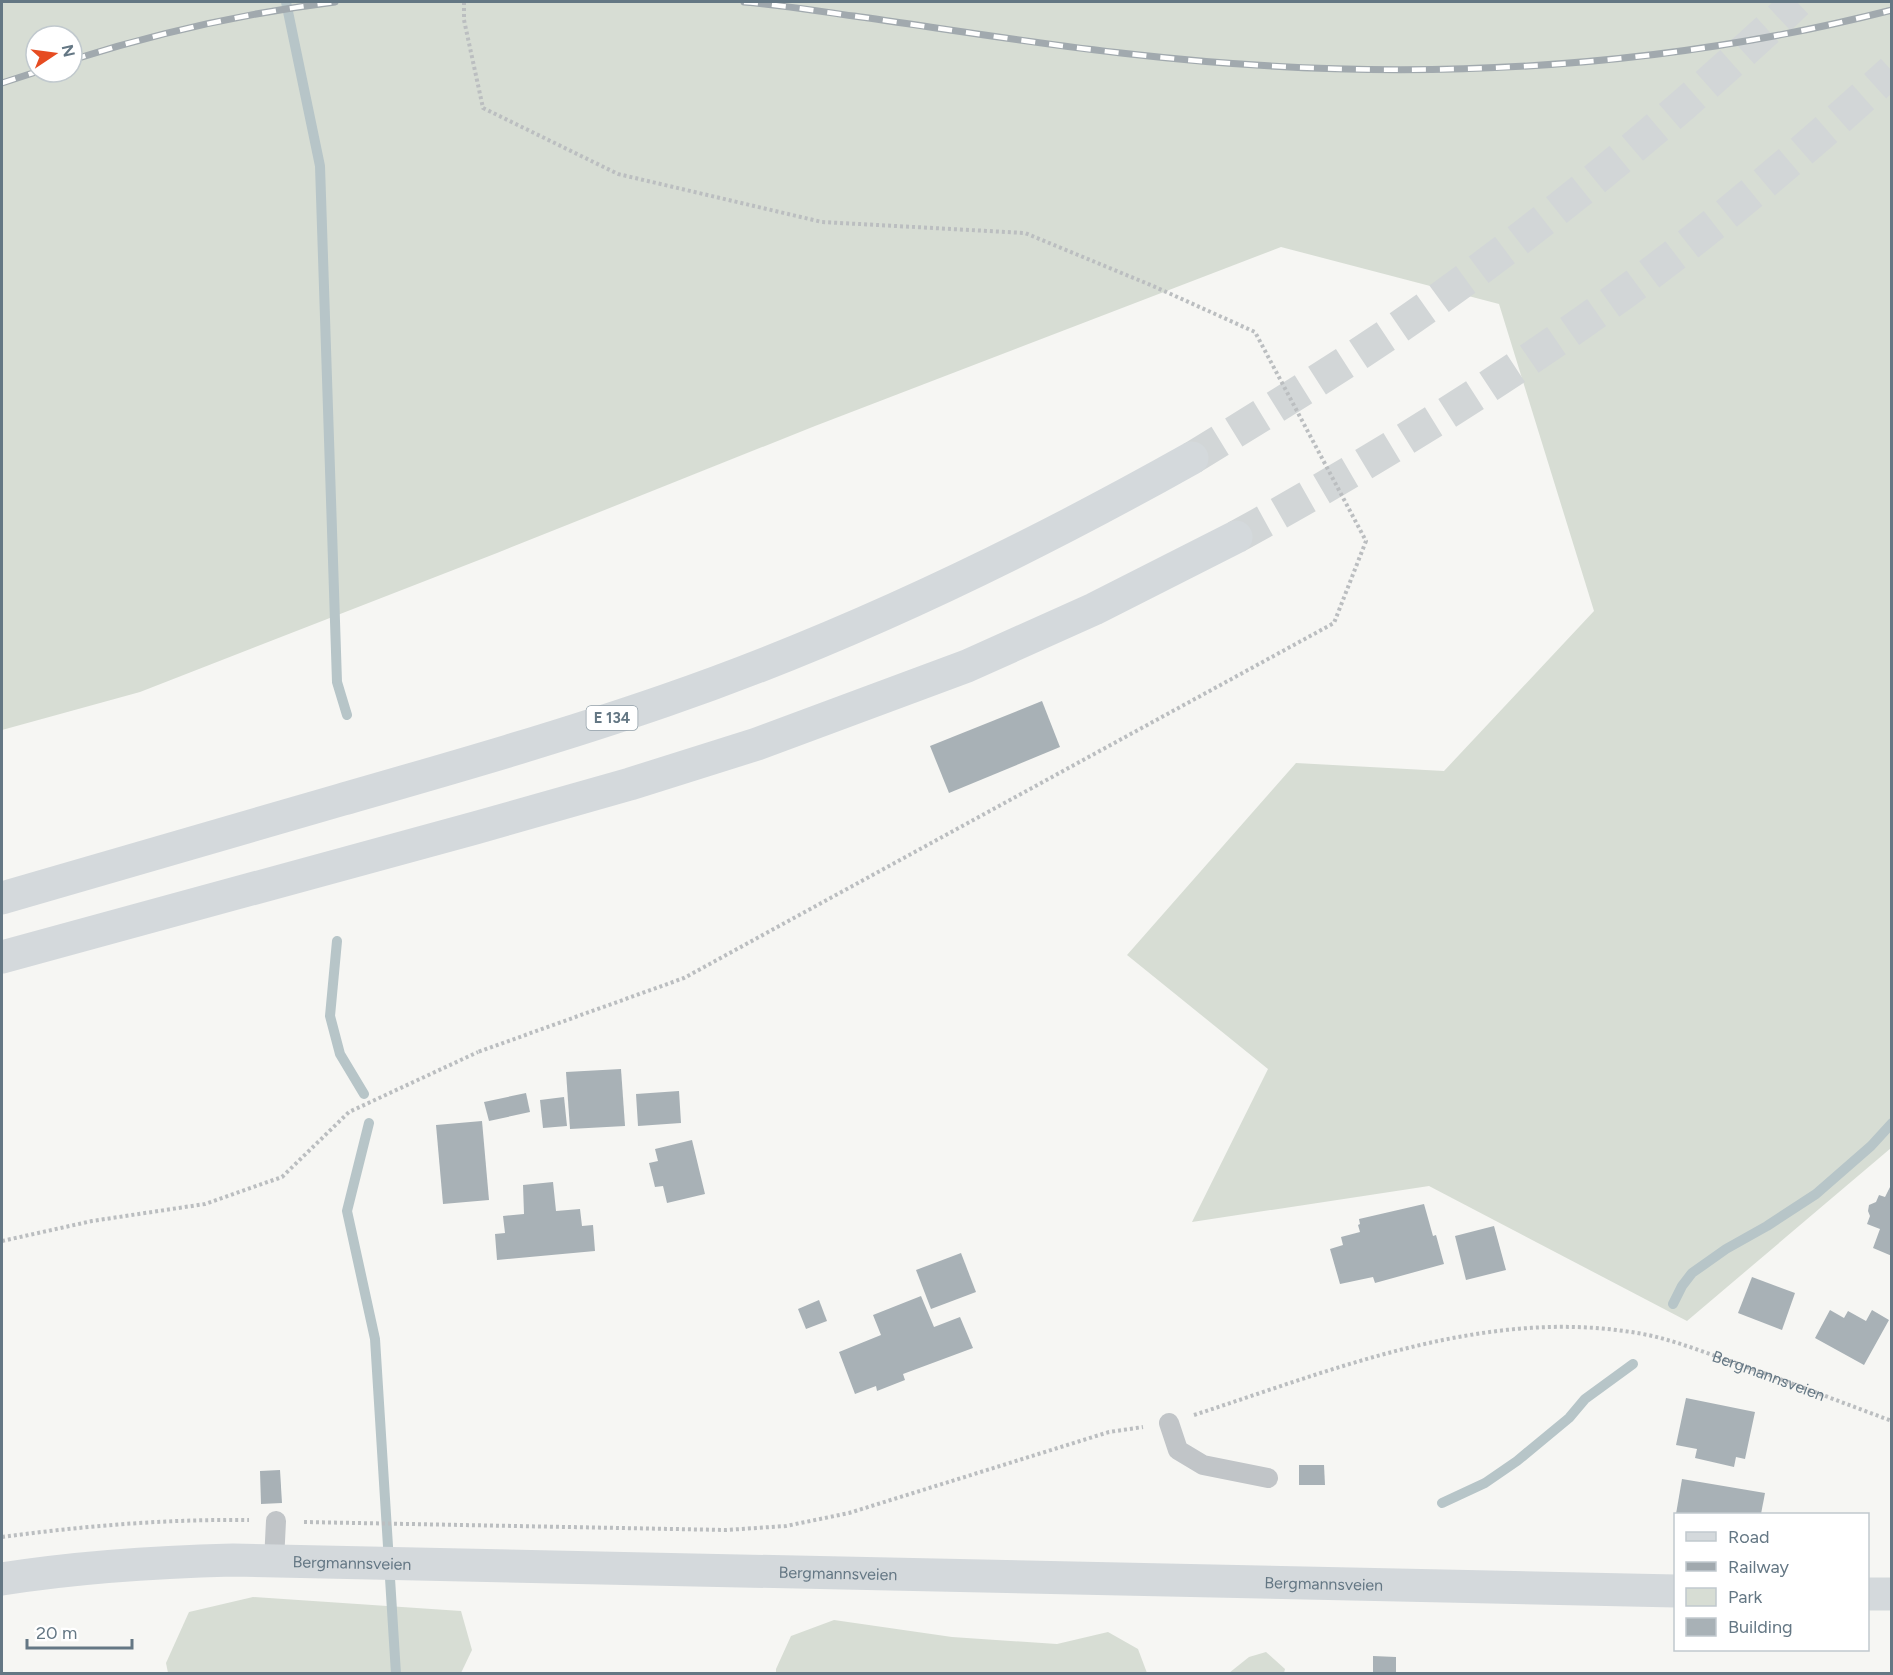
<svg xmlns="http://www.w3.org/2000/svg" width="1893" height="1675" font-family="Figtree,sans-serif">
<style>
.green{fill:#d7ddd4;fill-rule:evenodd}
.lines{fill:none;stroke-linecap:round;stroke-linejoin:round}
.stream{stroke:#b7c5c8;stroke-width:10}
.building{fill:#a8b1b6}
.trunk-tunnel{stroke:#d2d6d7;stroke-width:33;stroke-dasharray:33 16;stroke-linecap:butt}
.path{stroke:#bbbec0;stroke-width:4;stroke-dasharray:3 3;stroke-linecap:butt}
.service{stroke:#c1c5c8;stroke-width:20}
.secondary{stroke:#d4d9dc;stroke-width:33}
.trunk{stroke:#d4d9dc;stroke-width:33}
.rail-casing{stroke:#a1a9ae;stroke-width:7}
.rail{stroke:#fff;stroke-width:4.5;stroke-dasharray:14;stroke-linecap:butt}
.labels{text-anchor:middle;stroke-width:6;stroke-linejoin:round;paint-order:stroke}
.shield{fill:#fff;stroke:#92a0a9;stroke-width:1.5}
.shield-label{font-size:15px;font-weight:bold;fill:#647784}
.street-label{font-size:16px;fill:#647784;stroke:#fff}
</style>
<rect width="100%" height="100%" fill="#f6f6f3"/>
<g class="green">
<path d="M2,2H1891V1148L1687,1321L1429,1186L1192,1222L1268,1069L1127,955L1296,763L1444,771L1594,611L1499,304L1281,247L815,426L497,553L140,692L2,730ZM36,36H72V72H36Z"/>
<path d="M253,1597L461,1611L472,1650L461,1673H168L166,1663L189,1612Z"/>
<path d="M834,1620L952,1637L1057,1644L1108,1632L1138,1649L1147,1673H776V1669L791,1636Z"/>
<path d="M1266,1652L1285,1669L1284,1673H1229L1249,1657Z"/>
</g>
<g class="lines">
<g class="stream">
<path d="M286,2L320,166L337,682L347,715"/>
<path d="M337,941L330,1016L340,1054L364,1094"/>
<path d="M369,1123L347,1211L375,1339L396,1674"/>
<path d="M1673,1304L1682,1286L1692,1273L1726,1249L1767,1226L1816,1194L1871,1146L1892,1123"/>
<path d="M1442,1503L1485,1483L1517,1461L1569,1418L1585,1399L1633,1364"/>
</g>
</g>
<g class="building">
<path d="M1042,701L1060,747L949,793L930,746Z"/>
<path d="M621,1069L625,1126L570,1129L566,1072Z"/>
<path d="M679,1091L681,1123L638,1126L636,1094Z"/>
<path d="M526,1093L530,1112L489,1121L484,1102Z"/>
<path d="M564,1097L567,1126L543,1128L540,1100Z"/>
<path d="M482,1121L489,1200L443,1204L436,1125Z"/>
<path d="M692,1140L705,1194L667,1203L663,1186L655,1187L649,1163L658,1161L655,1149Z"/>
<path d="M553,1182L556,1211L580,1209L582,1226L593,1225L595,1251L497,1260L495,1234L505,1233L503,1216L524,1214L523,1185Z"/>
<path d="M1892,1183V1256L1873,1248L1880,1229L1867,1224L1870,1216L1868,1211L1869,1205L1876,1202L1879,1195L1885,1197Z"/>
<path d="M1424,1204L1433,1236L1436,1235L1444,1264L1375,1283L1373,1277L1340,1284L1330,1249L1343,1245L1341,1237L1360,1232L1358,1225L1360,1224L1359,1219Z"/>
<path d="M1494,1226L1506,1270L1466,1280L1455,1236Z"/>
<path d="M961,1253L976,1292L931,1309L916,1270Z"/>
<path d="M1752,1277L1795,1293L1782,1330L1738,1313Z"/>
<path d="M921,1296L934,1327L960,1317L973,1348L903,1374L905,1380L877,1391L876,1386L855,1394L839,1352L881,1335L873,1315Z"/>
<path d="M819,1300L827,1321L806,1329L798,1309Z"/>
<path d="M1830,1310L1844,1318L1848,1311L1866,1321L1872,1310L1889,1320L1864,1365L1815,1338Z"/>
<path d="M1686,1398L1755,1412L1745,1459L1736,1457L1734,1467L1695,1458L1697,1449L1676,1445Z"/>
<path d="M1299,1465H1324L1325,1485H1299Z"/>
<path d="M280,1470L282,1503L261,1504L260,1471Z"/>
<path d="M1682,1479L1765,1493L1761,1514H1676Z"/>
<path d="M1373,1656L1396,1657V1674H1373Z"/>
</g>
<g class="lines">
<g class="trunk-tunnel">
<path d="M1192,458C1272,409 1353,360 1429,306C1559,213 1681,111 1797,2"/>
<path d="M1236,537C1357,471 1474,399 1586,320C1694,245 1795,159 1892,71"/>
</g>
<g class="path">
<path d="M464,2V20L483,108L618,174L822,222L1025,233L1153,286L1255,332L1366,541L1334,623L684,978L478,1052"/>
<path d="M2,1241L92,1221L205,1204L282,1177L349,1112L478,1052"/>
<path id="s1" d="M1194,1415C1339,1368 1492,1304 1648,1335C1676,1341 1703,1352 1730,1361C1784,1380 1838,1401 1892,1421"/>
<path d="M304,1522L726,1530L786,1526L849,1513L1109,1432L1143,1427"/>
<path d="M2,1537C83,1526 166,1519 249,1520"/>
</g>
<g class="service">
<path d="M1169,1423L1178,1450L1203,1465L1268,1478"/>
<path d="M274,1561L276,1521"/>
</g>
<g class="secondary">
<path id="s2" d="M2,1579C78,1567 155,1562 233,1560L1676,1591"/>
<path d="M1868,1594H1892"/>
</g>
<g class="trunk">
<path d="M2,898C114,865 227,833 340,800C448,769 557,738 664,701C847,638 1023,553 1192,458"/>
<path d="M2,957L475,828L630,784L757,744L967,666L1094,609L1236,537"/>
</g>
<g class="rail-casing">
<g id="rail">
<path d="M744,2C781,5 817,11 854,16C946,29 1038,44 1130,54C1386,83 1641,74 1892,10"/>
<path d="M72,60C157,33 246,13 335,2"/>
<path d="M2,83L36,72"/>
</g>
</g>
<use href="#rail" class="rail"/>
</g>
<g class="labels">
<rect class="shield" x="586.5" y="706" width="51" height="24" rx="4.5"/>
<g class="shield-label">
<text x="612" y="723">E 134</text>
</g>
<g class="street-label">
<text dy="6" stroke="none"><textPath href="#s1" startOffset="594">Bergmannsveien</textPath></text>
<text dy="6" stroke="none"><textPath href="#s2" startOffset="351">Bergmannsveien</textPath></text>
<text dy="6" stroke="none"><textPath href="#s2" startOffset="837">Bergmannsveien</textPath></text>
<text dy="6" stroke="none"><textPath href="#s2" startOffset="1323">Bergmannsveien</textPath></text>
</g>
</g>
<rect width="1893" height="1675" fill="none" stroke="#647784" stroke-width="6"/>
<rect x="1674" y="1513" width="195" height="138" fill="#ffffff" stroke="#c1c9ce" stroke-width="1.5"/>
<rect x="1686" y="1532" width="30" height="9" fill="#d4d9dc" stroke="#c1c9ce" stroke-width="1.5"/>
<text x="1728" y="1543" font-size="18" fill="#647784">Road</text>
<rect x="1686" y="1562" width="30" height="9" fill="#a1a9ae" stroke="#c1c9ce" stroke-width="1.5"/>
<text x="1728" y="1573" font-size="18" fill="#647784">Railway</text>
<rect x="1686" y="1588" width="30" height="18" fill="#d7ddd4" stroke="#c1c9ce" stroke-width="1.5"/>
<text x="1728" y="1603" font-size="18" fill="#647784">Park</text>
<rect x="1686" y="1618" width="30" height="18" fill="#a8b1b6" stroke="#c1c9ce" stroke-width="1.5"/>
<text x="1728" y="1633" font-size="18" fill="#647784">Building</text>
<g transform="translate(54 54) rotate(77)"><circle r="28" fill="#ffffff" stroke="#c1c9ce" stroke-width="1.5"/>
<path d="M0-4.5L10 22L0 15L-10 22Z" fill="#e64c22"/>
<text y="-9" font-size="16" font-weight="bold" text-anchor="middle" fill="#647784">N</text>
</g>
<path d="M27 1639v9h105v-9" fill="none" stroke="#647784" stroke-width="3"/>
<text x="36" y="1639" font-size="18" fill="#647784" stroke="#ffffff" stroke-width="4.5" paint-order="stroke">20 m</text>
</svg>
